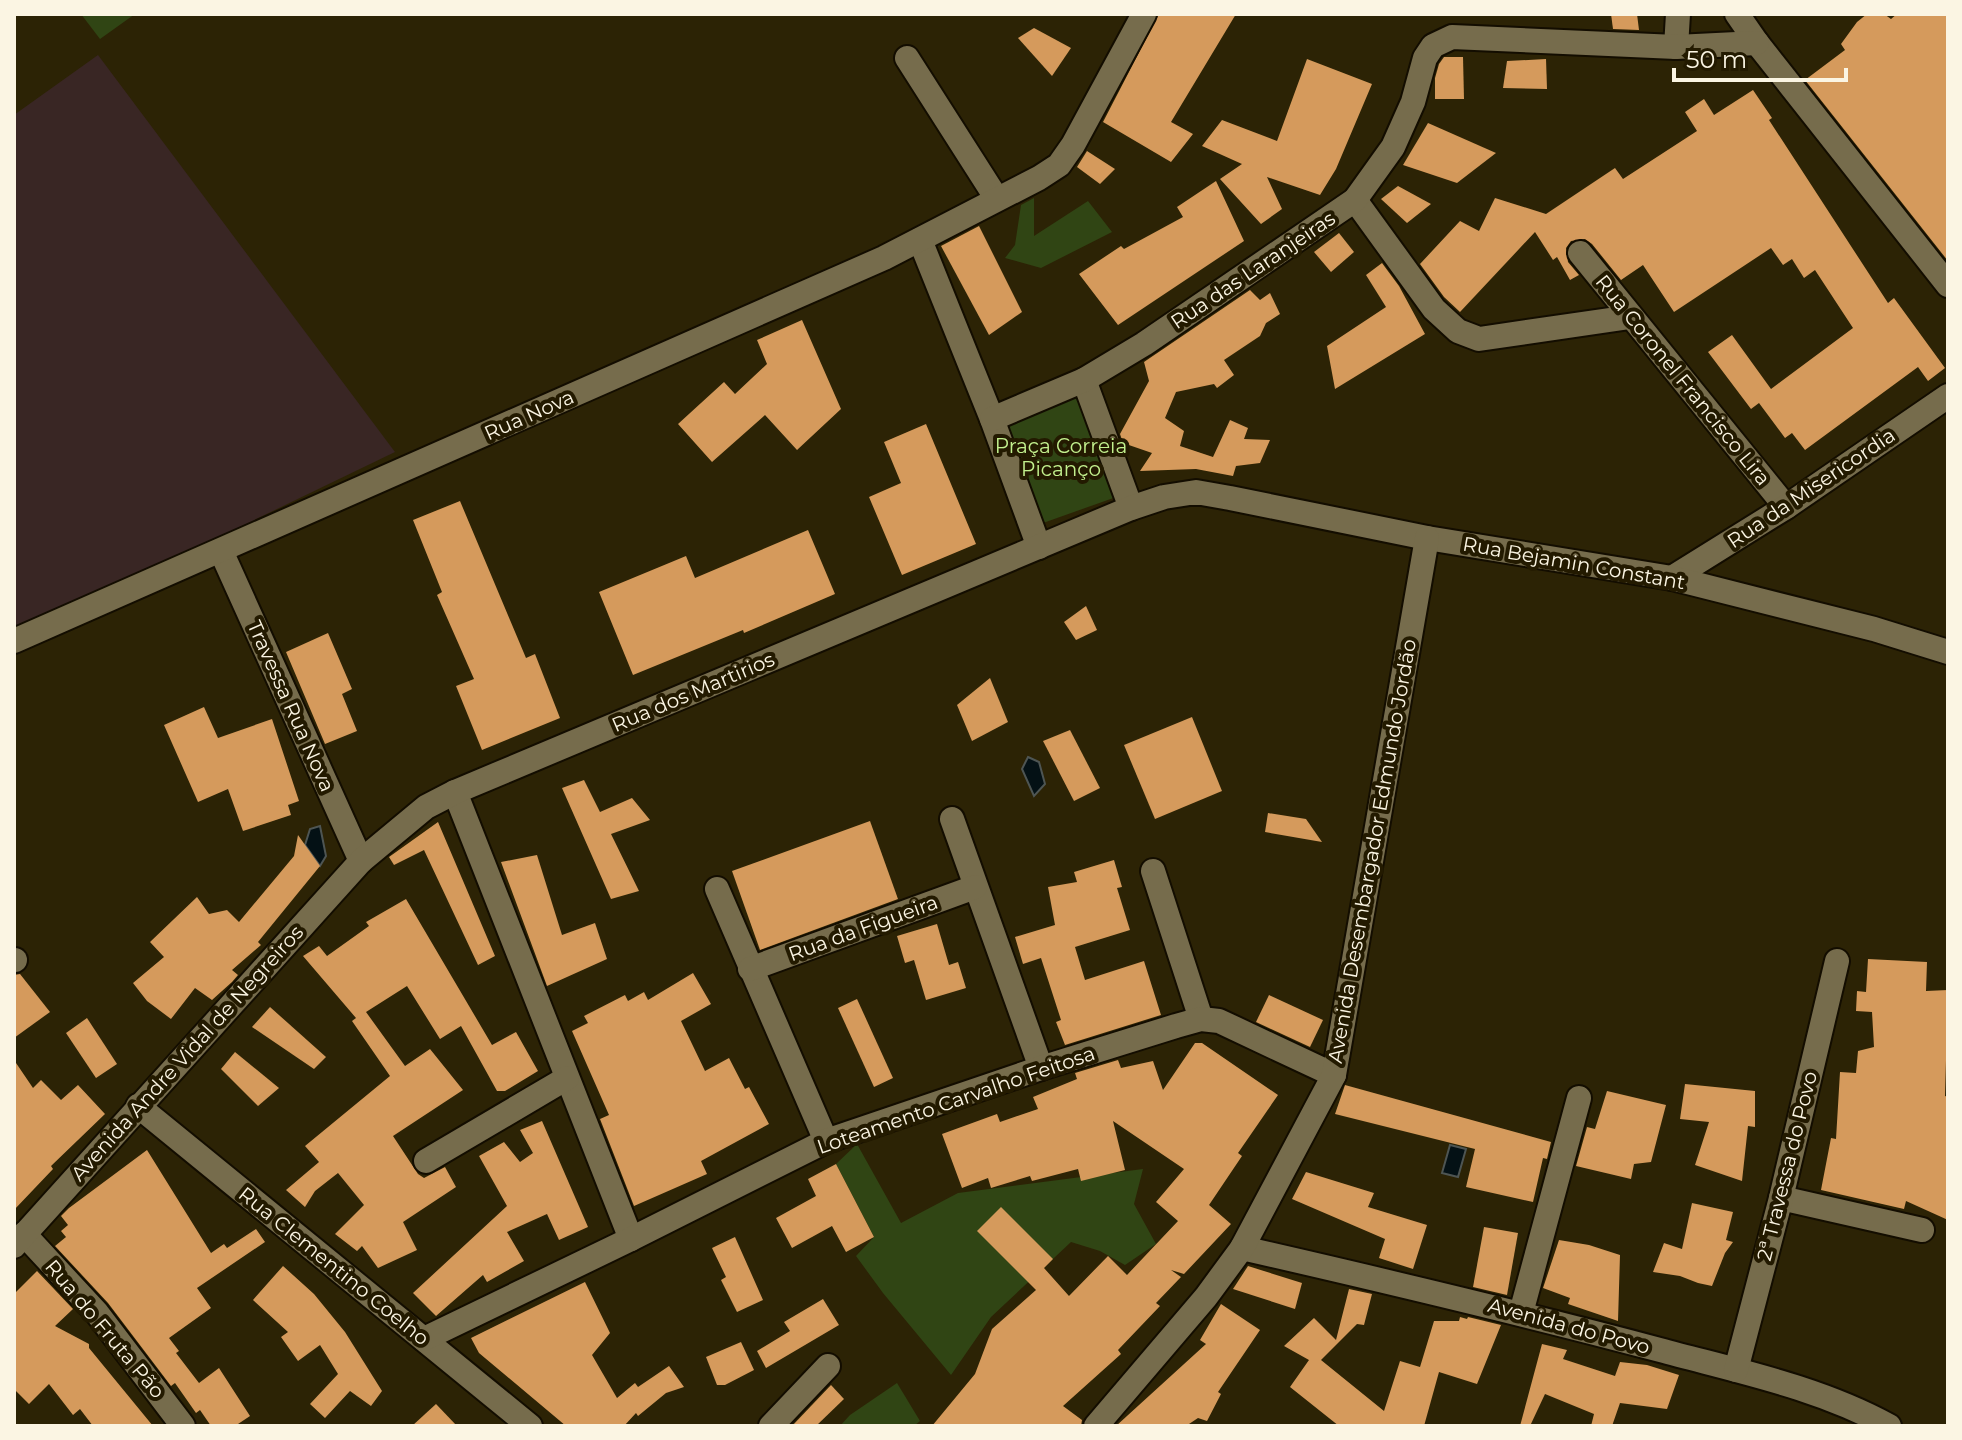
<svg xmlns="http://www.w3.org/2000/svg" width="1962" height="1440" font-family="Montserrat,sans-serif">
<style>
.commercial{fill:#392624}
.green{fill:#304514}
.water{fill:#041115;stroke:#4e5553;stroke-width:2}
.building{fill:#d59a5c}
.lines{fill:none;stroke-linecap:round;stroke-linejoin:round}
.minor-casing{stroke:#130d00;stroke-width:28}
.minor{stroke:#766c4c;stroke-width:24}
.labels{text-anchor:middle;stroke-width:8;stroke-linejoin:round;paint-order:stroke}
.street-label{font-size:20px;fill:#fbf5e3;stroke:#231a00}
.park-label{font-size:20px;fill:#c3f18e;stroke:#231a00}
</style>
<rect width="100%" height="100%" fill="#2c2305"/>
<path class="commercial" d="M98,55L395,452L14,636V115Z"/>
<g class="green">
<path d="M81,14H135L100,39Z"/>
<path d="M1034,198V236L1088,201L1112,232L1041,268L1005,258L1015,245L1021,205Z"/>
<path d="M1080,392L1119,496L1043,523L1004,422Z"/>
<path d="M857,1144L901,1223L958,1193L1143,1169L1134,1204L1156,1244L1125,1265L1100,1251L1071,1242L991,1317L951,1375L883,1293L856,1256L874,1237L836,1164Z"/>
<path d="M897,1383L920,1421L914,1426H840L850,1415Z"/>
</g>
<g class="water">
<path d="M1028,757L1039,762L1045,784L1034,796L1022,769Z"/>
<path d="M320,826L326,856L320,866L305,845L310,829Z"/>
<path d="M1450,1145L1466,1149L1458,1177L1442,1173Z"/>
</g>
<g class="building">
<path d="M1159,14H1236L1171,122L1193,134L1171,162L1103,122Z"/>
<path d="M1611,14H1637L1639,30L1613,29Z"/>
<path d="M1867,14H1884L1891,19L1897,14H1948V261L1805,80L1845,50L1841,44L1857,22Z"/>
<path d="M1034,28L1071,48L1052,76L1018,38Z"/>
<path d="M1444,57H1463L1464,99H1435V78L1439,64Z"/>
<path d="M1307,59L1372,84L1336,169L1320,195L1267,177L1282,209L1261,224L1220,179L1242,164L1202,146L1222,120L1277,141Z"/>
<path d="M1546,59L1547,89L1503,88L1507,61Z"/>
<path d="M1753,90L1772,118L1769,120L1888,303L1894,298L1945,368L1928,381L1918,367L1805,450L1792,433L1785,438L1759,403L1751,409L1708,352L1732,335L1771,389L1853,328L1815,270L1804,278L1792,259L1783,265L1771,248L1674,312L1643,265L1621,280L1592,244L1585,239L1571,241L1566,248L1568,262L1579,275L1570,280L1557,257L1553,260L1535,232L1460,312L1444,297L1420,264L1460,221L1479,231L1495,198L1546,214L1615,168L1623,179L1697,131L1685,112L1704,99L1714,115Z"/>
<path d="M1428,123L1496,153L1457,183L1403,165Z"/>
<path d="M1087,151L1115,169L1100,184L1077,167Z"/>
<path d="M1216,181L1244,241L1118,325L1079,274L1121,246L1124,249L1183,217L1177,207Z"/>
<path d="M1398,186L1431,204L1407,223L1381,199Z"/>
<path d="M979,226L1022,312L989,335L941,246Z"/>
<path d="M1339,233L1354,252L1331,272L1314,252Z"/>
<path d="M1382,263L1399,286L1425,334L1335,389L1327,346L1386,307L1366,275Z"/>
<path d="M1250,290L1260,300L1270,293L1280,314L1266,323L1260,336L1224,360L1234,375L1217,388L1214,384L1176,392L1165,418L1184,431L1180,446L1213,457L1230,420L1248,428L1244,439L1270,440L1260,463L1236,466L1233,476L1196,469L1140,471L1152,453L1123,443L1120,434L1149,381L1144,362Z"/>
<path d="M802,320L841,409L797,450L765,415L712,462L678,424L724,382L735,394L767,364L757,340Z"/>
<path d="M926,424L976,544L902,575L869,497L901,483L884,442Z"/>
<path d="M460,501L526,658L535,654L560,718L482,750L456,686L474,679L437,595L442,592L413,520Z"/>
<path d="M808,530L835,594L744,633L743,630L633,675L599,592L686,556L695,578Z"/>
<path d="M1086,606L1097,630L1076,640L1064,622Z"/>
<path d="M328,633L352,689L342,694L357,731L325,744L286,652Z"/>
<path d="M990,678L1008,722L972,741L957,705Z"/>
<path d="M204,707L218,738L272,719L299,801L288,805L291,815L243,831L228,789L198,802L164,725Z"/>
<path d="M1192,717L1222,791L1155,819L1124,745Z"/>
<path d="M1070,730L1100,788L1074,801L1043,741Z"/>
<path d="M584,780L600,812L632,798L650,820L611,834L639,891L611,899L562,788Z"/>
<path d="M1268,813L1306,819L1322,842L1265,832Z"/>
<path d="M870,821L898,899L760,950L732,871Z"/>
<path d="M438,822L495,956L478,965L424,850L394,865L389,857Z"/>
<path d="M298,835L320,866L258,942L261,945L232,970L238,975L232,982L212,1000L195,988L171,1019L147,1001L133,983L164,957L150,942L197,897L209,914L227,910L239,922L294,856Z"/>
<path d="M537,855L562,935L595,923L607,959L547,986L501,862Z"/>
<path d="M1114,860L1122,887L1117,888L1130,930L1075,947L1085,980L1144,961L1161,1015L1065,1045L1056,1022L1061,1020L1041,958L1023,964L1015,937L1055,925L1048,887L1077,882L1074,872Z"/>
<path d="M406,899L492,1045L516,1032L538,1071L505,1091H497L461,1026L440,1039L407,986L366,1012L405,1066L430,1049L463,1090L393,1136L418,1174L424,1178L445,1167L456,1187L403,1222L417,1250L378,1268L362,1246L357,1251L335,1234L364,1205L338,1173L315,1191L305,1207L286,1190L319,1162L305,1146L390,1076L352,1021L356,1018L303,956L319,946L327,956L369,926L366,922Z"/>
<path d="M937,924L949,965L958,962L966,988L926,1000L914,960L905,963L897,936Z"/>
<path d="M1868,959L1927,962L1926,991L1948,990L1945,1096L1948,1097V1220L1906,1201L1904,1209L1821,1190L1831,1138L1836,1139L1840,1072L1856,1073L1858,1051L1874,1047L1872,1012L1856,1011L1857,991L1866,992Z"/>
<path d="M693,973L711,1004L681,1021L705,1071L729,1058L745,1089L749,1087L769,1124L701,1161L707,1174L634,1206L600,1119L609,1115L572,1031L588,1023L584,1016L625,995L628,1001L644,992L648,1000Z"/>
<path d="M20,974L50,1012L14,1038V975Z"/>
<path d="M1269,995L1323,1020L1310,1047L1256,1022Z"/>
<path d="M857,999L893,1078L874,1087L838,1008Z"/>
<path d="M270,1007L326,1057L314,1069L252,1027Z"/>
<path d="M87,1018L117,1064L96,1078L66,1033Z"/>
<path d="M1195,1043H1202L1278,1095L1238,1153L1242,1156L1209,1205L1231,1224L1184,1274L1171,1270L1181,1277L1156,1303L1160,1306L1118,1350L1121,1354L1063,1406L1082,1420L1081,1426H932L975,1374L992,1329L1036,1290L977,1231L1001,1207L1053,1259L1044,1268L1069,1296L1108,1256L1127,1275L1178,1221L1156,1202L1184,1169L1113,1121L1125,1170L1081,1181L1078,1169L1032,1181L1030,1176L991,1188L988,1178L962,1188L942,1134L997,1114L1000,1122L1038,1109L1033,1097L1077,1079L1075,1073L1118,1060L1121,1068L1153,1061L1163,1090Z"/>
<path d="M235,1052L279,1088L258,1106L221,1069Z"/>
<path d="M14,1060L33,1088L41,1080L61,1100L78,1085L105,1114L51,1166L53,1169L14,1210Z"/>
<path d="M1685,1084L1755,1091V1127L1748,1126L1742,1181L1695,1165L1709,1122L1680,1119Z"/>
<path d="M1345,1085L1551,1142L1547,1159L1543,1158L1533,1202L1466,1187L1475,1149L1335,1114Z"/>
<path d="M1607,1091L1666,1105L1651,1162L1634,1164L1631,1179L1576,1166L1587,1127L1595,1129Z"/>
<path d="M542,1121L588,1227L559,1240L547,1214L507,1232L524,1261L487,1282L483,1275L436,1316L413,1293L507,1206L479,1156L504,1142L520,1162L533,1153L520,1130Z"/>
<path d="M147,1150L211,1253L224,1244L227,1248L256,1229L265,1242L197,1288L211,1308L169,1338L179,1351L176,1353L199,1383L219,1368L250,1416L235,1426H211L200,1410L196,1413L175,1383L171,1386L108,1303L55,1246L66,1237L61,1231L68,1225L61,1216L69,1208Z"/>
<path d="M836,1164L874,1237L846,1252L832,1226L792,1248L776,1218L816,1196L808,1179Z"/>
<path d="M1306,1172L1374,1193L1368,1207L1427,1225L1413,1269L1379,1258L1385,1239L1292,1199Z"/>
<path d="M1692,1203L1733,1212L1726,1240L1733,1242L1725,1253L1712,1286L1698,1283L1680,1276L1653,1272L1664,1243L1682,1249Z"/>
<path d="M1484,1227L1518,1233L1507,1295L1473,1287Z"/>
<path d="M735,1237L763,1300L737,1312L721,1280L726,1277L712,1248Z"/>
<path d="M1559,1240L1589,1245L1620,1255L1618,1321L1568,1304L1570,1298L1543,1288Z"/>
<path d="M283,1266L314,1294L345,1332L382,1391L371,1406L350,1391L325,1418L310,1404L338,1374L320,1345L298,1361L281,1337L288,1332L253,1300Z"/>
<path d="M1248,1266L1302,1283L1295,1309L1233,1289Z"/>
<path d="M37,1271L73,1309L55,1326L89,1344V1348L153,1426H93L80,1409L73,1415L49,1384L29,1404L14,1389V1294Z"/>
<path d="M585,1282L610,1333L592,1355L617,1398L635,1383L638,1387L669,1366L684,1387L666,1393L638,1416L636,1413L624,1426H566L479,1353L471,1338Z"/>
<path d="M1349,1289L1372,1294L1364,1325L1357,1324L1321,1360L1384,1411L1400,1361L1420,1367L1434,1321H1459L1460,1317L1467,1319L1468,1317L1501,1325L1477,1384L1439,1372L1424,1426H1339L1290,1387L1309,1360L1284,1346L1314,1318L1336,1340Z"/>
<path d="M823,1299L839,1325L766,1368L757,1351L790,1331L784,1322Z"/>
<path d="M1221,1304L1260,1330L1218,1392L1221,1394L1207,1421L1198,1418L1186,1426H1116L1206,1344L1200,1340Z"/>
<path d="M741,1342L754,1370L725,1385H717L706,1357Z"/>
<path d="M1542,1344L1567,1350L1563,1359L1615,1376L1620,1362L1647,1365L1679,1375L1667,1409L1620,1403L1612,1426H1591L1594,1414L1545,1394L1530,1426H1520Z"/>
<path d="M831,1385L844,1399L816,1426H792Z"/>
<path d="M436,1404L457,1426H412Z"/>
</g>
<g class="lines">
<g class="minor-casing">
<g id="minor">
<path d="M1737,14L1757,43L1948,285"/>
<path d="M1676,47L1678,14"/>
<path d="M907,58L997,199"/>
<path d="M1355,200L1434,309L1458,331L1479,339L1630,317"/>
<path d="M920,240L992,419L1039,547"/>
<path d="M1580,253L1786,507"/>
<path d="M1084,380L1131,508"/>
<path d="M992,419L1084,380L1144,344L1355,200L1393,147L1413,102L1425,58L1433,46L1452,37L1676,47L1757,43"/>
<path d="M221,551L361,861"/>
<path d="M1672,578L1786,507L1948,396"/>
<path d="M14,641L884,258L1039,178L1059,165L1073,145L1144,14"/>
<path d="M455,792L631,1239"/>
<path d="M952,819L1041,1068"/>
<path d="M1153,871L1201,1019"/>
<path d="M717,889L826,1141"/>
<path d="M14,960H15"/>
<path d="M750,969L975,887"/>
<path d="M138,1106L530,1426"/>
<path d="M426,1161L567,1078"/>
<path d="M1781,1198L1922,1230"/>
<path d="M24,1234L97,1313L183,1426"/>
<path d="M14,1246L361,861L426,807L455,792L1131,508L1164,497L1196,492L1230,498L1427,538L1672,578L1874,629L1948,652"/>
<path d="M1242,1248C1382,1280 1521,1313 1660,1350C1737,1371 1818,1387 1889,1426"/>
<path d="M1521,1313L1579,1098"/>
<path d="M424,1339L631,1239L826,1141L1041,1068L1176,1026L1201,1019L1219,1021L1334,1075"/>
<path d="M1736,1370L1781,1198L1837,961"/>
<path d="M771,1426L828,1366"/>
<path d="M1096,1426L1206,1297L1242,1248L1334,1075L1427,538"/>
</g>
</g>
<use href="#minor" class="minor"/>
</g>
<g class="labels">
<g class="street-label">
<text transform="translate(1253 270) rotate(-34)" y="7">Rua das Laranjeiras</text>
<text transform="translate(1683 380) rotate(51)" y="7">Rua Coronel Francisco Lira</text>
<text transform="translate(529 415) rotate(-24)" y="7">Rua Nova</text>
<text transform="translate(1811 488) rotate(-34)" y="7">Rua da Misericordia</text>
<text transform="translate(1574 563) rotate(10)" y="7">Rua Bejamin Constant</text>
<text transform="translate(693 692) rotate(-23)" y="7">Rua dos Martirios</text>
<text transform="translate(291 706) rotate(66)" y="7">Travessa Rua Nova</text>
<text transform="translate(1372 851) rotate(-80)" y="7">Avenida Desembargador Edmundo Jordão</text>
<text transform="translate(863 928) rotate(-20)" y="7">Rua da Figueira</text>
<text transform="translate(187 1053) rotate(-48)" y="7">Avenida Andre Vidal de Negreiros</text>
<text transform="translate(956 1100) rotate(-19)" y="7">Loteamento Carvalho Feitosa</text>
<text transform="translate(1787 1166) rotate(-76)" y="7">2ª Travessa do Povo</text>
<text transform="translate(334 1266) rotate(39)" y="7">Rua Clementino Coelho</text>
<text transform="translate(1569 1326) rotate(15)" y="7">Avenida do Povo</text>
<text transform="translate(105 1329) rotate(50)" y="7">Rua do Fruta Pão</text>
</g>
<g class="park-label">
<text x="1061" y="453">Praça Correia<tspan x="1061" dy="23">Picanço</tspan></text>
</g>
</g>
<rect width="1962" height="1440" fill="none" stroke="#fbf5e3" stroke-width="32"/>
<path d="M1674 68v12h172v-12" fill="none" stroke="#fbf5e3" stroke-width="4"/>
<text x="1686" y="68" font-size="24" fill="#fbf5e3" stroke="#231a00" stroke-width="6" paint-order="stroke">50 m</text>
</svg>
